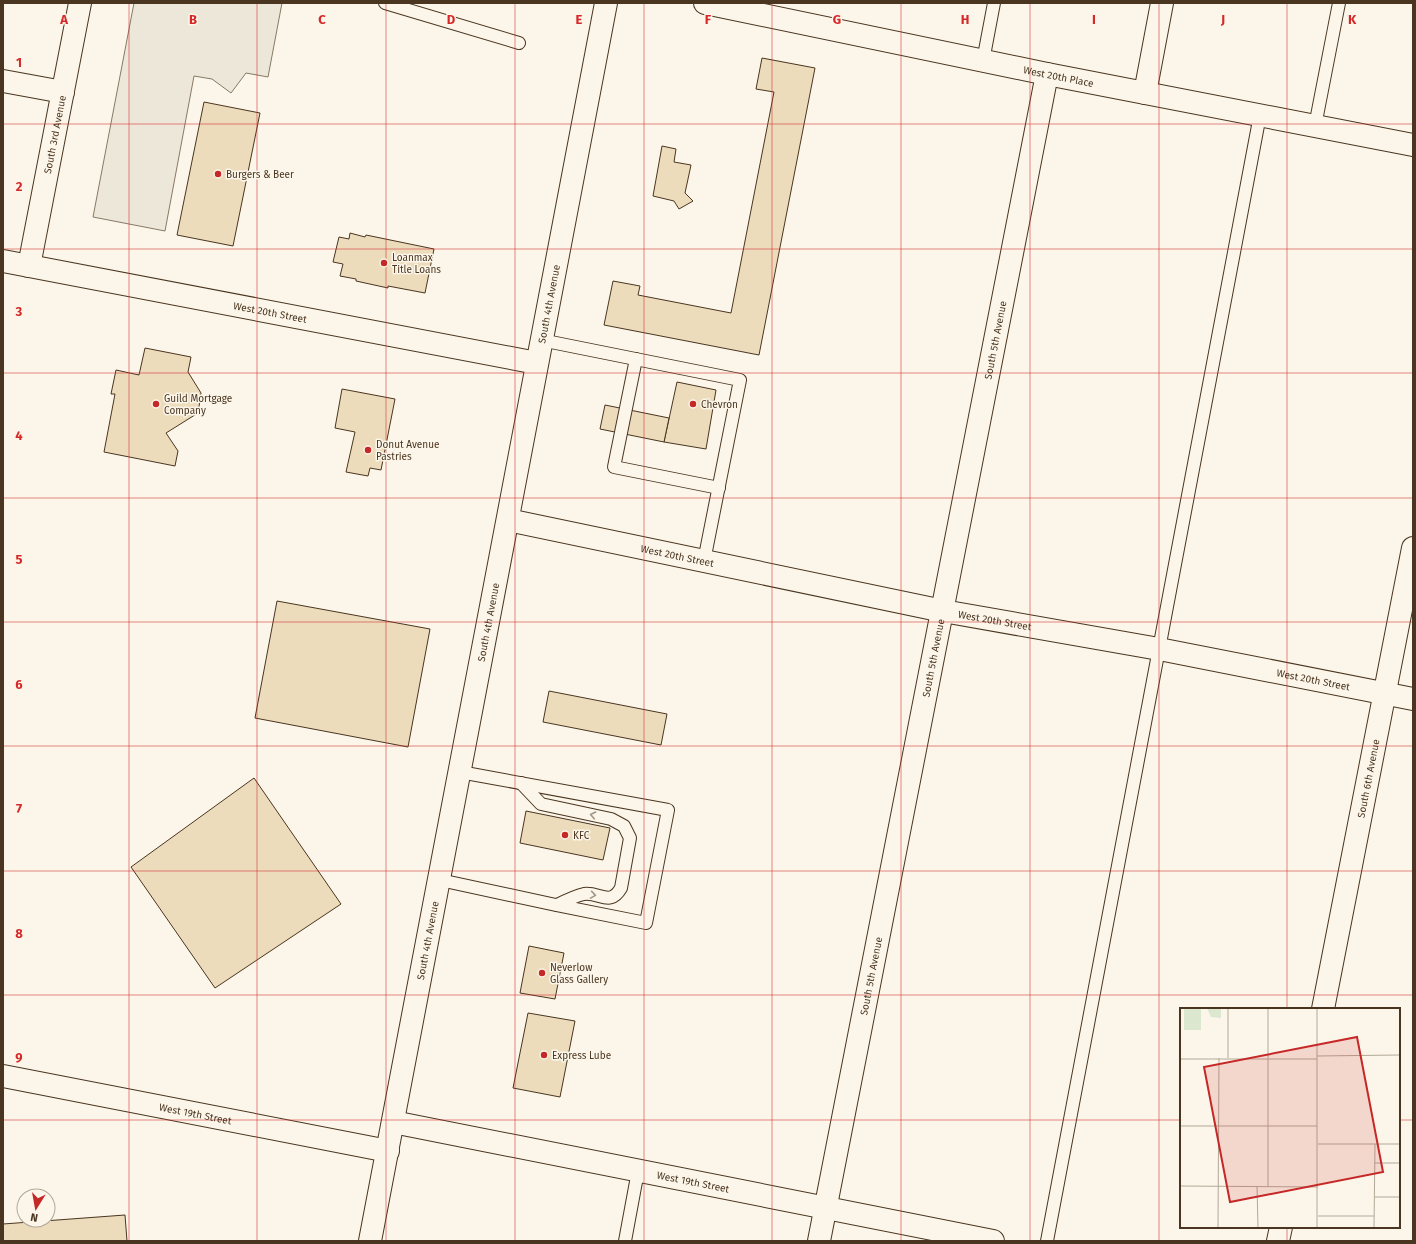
<svg xmlns="http://www.w3.org/2000/svg" width="1416" height="1244" font-family="'Fira Sans',sans-serif">
<style>
.parking{fill:#ede7d9;stroke:#887966}
.building{fill:#ecdcbc;stroke:#4a3520}
.lines{fill:none;stroke-linecap:round;stroke-linejoin:round}
.lane-casing{stroke:#4a3520;stroke-width:14}
.street-casing{stroke:#4a3520;stroke-width:24}
.primary-casing{stroke:#4a3520;stroke-width:24}
.lane{stroke:#fbf6e9;stroke-width:12}
.street{stroke:#fbf6e9;stroke-width:22}
.primary{stroke:#fbf6e9;stroke-width:22}
.oneway{stroke:#a29684}
.grid{fill:none;stroke:#d62828;stroke-width:1;stroke-opacity:0.55}
.poi-dot{fill:#c62828;stroke:#fbf6e9;stroke-width:1.5}
.labels{text-anchor:middle;stroke-width:3;stroke-linejoin:round;paint-order:stroke}
.street-label{font-size:10px;fill:#4a3520;stroke:#fbf6e9}
.poi-label{font-size:10px;fill:#4a3520;stroke:#fbf6e9;text-anchor:start}
.inset-road{fill:none;stroke:#b4a999;stroke-width:1}
.view{fill:#c62828;fill-opacity:0.15;stroke:#c62828;stroke-width:2}
.inset-edge{fill:none;stroke:#4a3520;stroke-width:2}
.grid-label{font-size:13px;text-anchor:middle;font-weight:bold;fill:#d62828;stroke:#fbf6e9;stroke-width:3;stroke-linejoin:round;paint-order:stroke}
</style>
<rect width="100%" height="100%" fill="#fbf6e9"/>
<path class="parking" d="M134,3H282L268,77L246,73L231,93L212,79L194,76L165,231L93,217Z"/>
<g class="building">
<path d="M762,58L815,68L759,355L604,325L613,281L640,286L638,295L731,313L774,92L756,89Z"/>
<path d="M204,102L260,113L233,246L177,235Z"/>
<path d="M662,146L676,149L674,162L691,165L685,193L693,201L679,209L674,201L653,196Z"/>
<path d="M350,233L365,237L366,235L434,249L425,293L388,286V288L356,281V279L340,276L343,264L333,262L339,237L349,239Z"/>
<path d="M145,348L191,357L188,372L201,393L198,413L166,433L178,451L175,466L104,452L115,394H111L116,370L139,375Z"/>
<path d="M677,382L716,390L706,449L664,442Z"/>
<path d="M342,389L395,399L381,470L370,468L368,476L346,472L355,432L335,428Z"/>
<path d="M605,405L669,418L664,442L600,429Z"/>
<path d="M277,601L430,629L408,747L255,718Z"/>
<path d="M549,691L667,714L661,745L543,722Z"/>
<path d="M254,778L341,904L215,988L131,867Z"/>
<path d="M526,811L610,828L603,860L520,843Z"/>
<path d="M529,946L564,953L555,999L520,993Z"/>
<path d="M528,1013L575,1021L560,1097L513,1088Z"/>
<path d="M125,1215L127,1241H3V1224Z"/>
</g>
<g class="lines">
<g class="lane-casing">
<g id="lane">
<path d="M385,3L519,43"/>
<path d="M983,61L994,3"/>
<path d="M1315,126L1339,3"/>
<path d="M541,340L740,380L704,561"/>
<path d="M636,359L614,467L719,488"/>
<path d="M521,783L541,804L611,819L624,826L630,838L621,888C610,907 600,892 584,894C575,896 565,901 557,905"/>
<path d="M440,880L556,905L646,923L668,810L460,772"/>
<path d="M625,1241L638,1171"/>
<path d="M1047,1241L1260,115"/>
</g>
</g>
<g class="street-casing">
<g id="street">
<path id="s1" d="M705,3L1047,74L1413,145"/>
<path d="M3,81L63,92"/>
<path d="M1145,93L1162,3"/>
<path id="s2" d="M3,261L537,363"/>
<path id="s3" d="M29,266L80,3"/>
<path id="s4" d="M508,520L943,611L1159,649L1413,699"/>
<path id="s5" d="M1323,1009L1413,548"/>
<path id="s6" d="M3,1076L388,1151"/>
<path id="s7" d="M393,1122L993,1241"/>
<path id="s8" d="M819,1241L1047,74"/>
<path d="M1278,1241L1281,1227"/>
</g>
</g>
<g class="primary-casing">
<g id="primary">
<path id="s9" d="M370,1241L606,3"/>
</g>
</g>
<use href="#lane" class="lane"/>
<use href="#street" class="street"/>
<use href="#primary" class="primary"/>
</g>
<defs><path id="oneway-chevron" d="M-2-3.5L2.5 0L-2 3.5" fill="none" stroke-width="1.6" stroke-linecap="round" stroke-linejoin="round"/></defs>
<g class="oneway">
<use href="#oneway-chevron" transform="translate(593 815) rotate(-168)"/>
<use href="#oneway-chevron" transform="translate(593 895) rotate(9)"/>
</g>
<path class="grid" d="M129,3V1241M257,3V1241M386,3V1241M515,3V1241M644,3V1241M772,3V1241M901,3V1241M1030,3V1241M1159,3V1241M1287,3V1009M3,124H1413M3,249H1413M3,373H1413M3,498H1413M3,622H1413M3,746H1413M3,871H1413M3,995H1413M3,1120H1181M1399,1120H1413M1287,1227V1241"/>
<g class="poi-dot">
<circle cx="218" cy="174" r="4"/>
<circle cx="384" cy="263" r="4"/>
<circle cx="156" cy="404" r="4"/>
<circle cx="693" cy="404" r="4"/>
<circle cx="368" cy="450" r="4"/>
<circle cx="565" cy="835" r="4"/>
<circle cx="542" cy="973" r="4"/>
<circle cx="544" cy="1055" r="4"/>
</g>
<g class="labels">
<g class="street-label">
<text dy="4" stroke="none"><textPath href="#s1" startOffset="361">West 20th Place</textPath></text>
<text dy="4" stroke="none"><textPath href="#s3" startOffset="134">South 3rd Avenue</textPath></text>
<text dy="4" stroke="none"><textPath href="#s9" startOffset="954">South 4th Avenue</textPath></text>
<text dy="4" stroke="none"><textPath href="#s2" startOffset="272">West 20th Street</textPath></text>
<text dy="4" stroke="none"><textPath href="#s8" startOffset="918">South 5th Avenue</textPath></text>
<text dy="4" stroke="none"><textPath href="#s4" startOffset="173">West 20th Street</textPath></text>
<text dy="4" stroke="none"><textPath href="#s4" startOffset="497">West 20th Street</textPath></text>
<text dy="4" stroke="none"><textPath href="#s9" startOffset="630">South 4th Avenue</textPath></text>
<text dy="4" stroke="none"><textPath href="#s8" startOffset="594">South 5th Avenue</textPath></text>
<text dy="4" stroke="none"><textPath href="#s4" startOffset="821">West 20th Street</textPath></text>
<text dy="4" stroke="none"><textPath href="#s5" startOffset="235">South 6th Avenue</textPath></text>
<text dy="4" stroke="none"><textPath href="#s9" startOffset="306">South 4th Avenue</textPath></text>
<text dy="4" stroke="none"><textPath href="#s8" startOffset="270">South 5th Avenue</textPath></text>
<text dy="4" stroke="none"><textPath href="#s6" startOffset="196">West 19th Street</textPath></text>
<text dy="4" stroke="none"><textPath href="#s7" startOffset="306">West 19th Street</textPath></text>
</g>
<g class="poi-label">
<text x="226" y="178">Burgers &amp; Beer</text>
<text x="392" y="261">Loanmax<tspan x="392" dy="12">Title Loans</tspan></text>
<text x="164" y="402">Guild Mortgage<tspan x="164" dy="12">Company</tspan></text>
<text x="701" y="408">Chevron</text>
<text x="376" y="448">Donut Avenue<tspan x="376" dy="12">Pastries</tspan></text>
<text x="573" y="839">KFC</text>
<text x="550" y="971">Neverlow<tspan x="550" dy="12">Glass Gallery</tspan></text>
<text x="552" y="1059">Express Lube</text>
</g>
</g>
<g transform="translate(1180 1008)">
<rect width="220" height="220" fill="#fbf6e9"/>
<path d="M4,0H21V22H4ZM27,0H41V10L31,9Z" fill="#dce7d0"/>
<path class="inset-road" d="M137,0V220M137,48L220,47M48,50V0M0,51H137M0,118H137M138,136H220M195,155H220M0,178L138,179M77,178L78,220M88,178V0M195,189H220M138,208H194M38,220L39,50M194,220L195,136"/>
<path class="view" d="M177,29L203,164L50,194L24,59Z"/>
<rect width="220" height="220" class="inset-edge"/>
</g>
<g class="grid-label">
<text x="64" y="24">A</text>
<text x="193" y="24">B</text>
<text x="322" y="24">C</text>
<text x="451" y="24">D</text>
<text x="579" y="24">E</text>
<text x="708" y="24">F</text>
<text x="837" y="24">G</text>
<text x="965" y="24">H</text>
<text x="1094" y="24">I</text>
<text x="1223" y="24">J</text>
<text x="1352" y="24">K</text>
<text x="19" y="67">1</text>
<text x="19" y="191">2</text>
<text x="19" y="316">3</text>
<text x="19" y="440">4</text>
<text x="19" y="564">5</text>
<text x="19" y="689">6</text>
<text x="19" y="813">7</text>
<text x="19" y="938">8</text>
<text x="19" y="1062">9</text>
</g>
<rect width="1416" height="1244" fill="none" stroke="#4a3520" stroke-width="8"/>
<g transform="translate(36 1208) rotate(191)"><circle r="19" fill="#fbf6e9" stroke="#b4a999"/>
<path d="M0-3L7 15L0 10L-7 15Z" fill="#c62828"/>
<text y="-6" font-size="11" font-weight="bold" text-anchor="middle" fill="#4a3520">N</text>
</g>
</svg>
